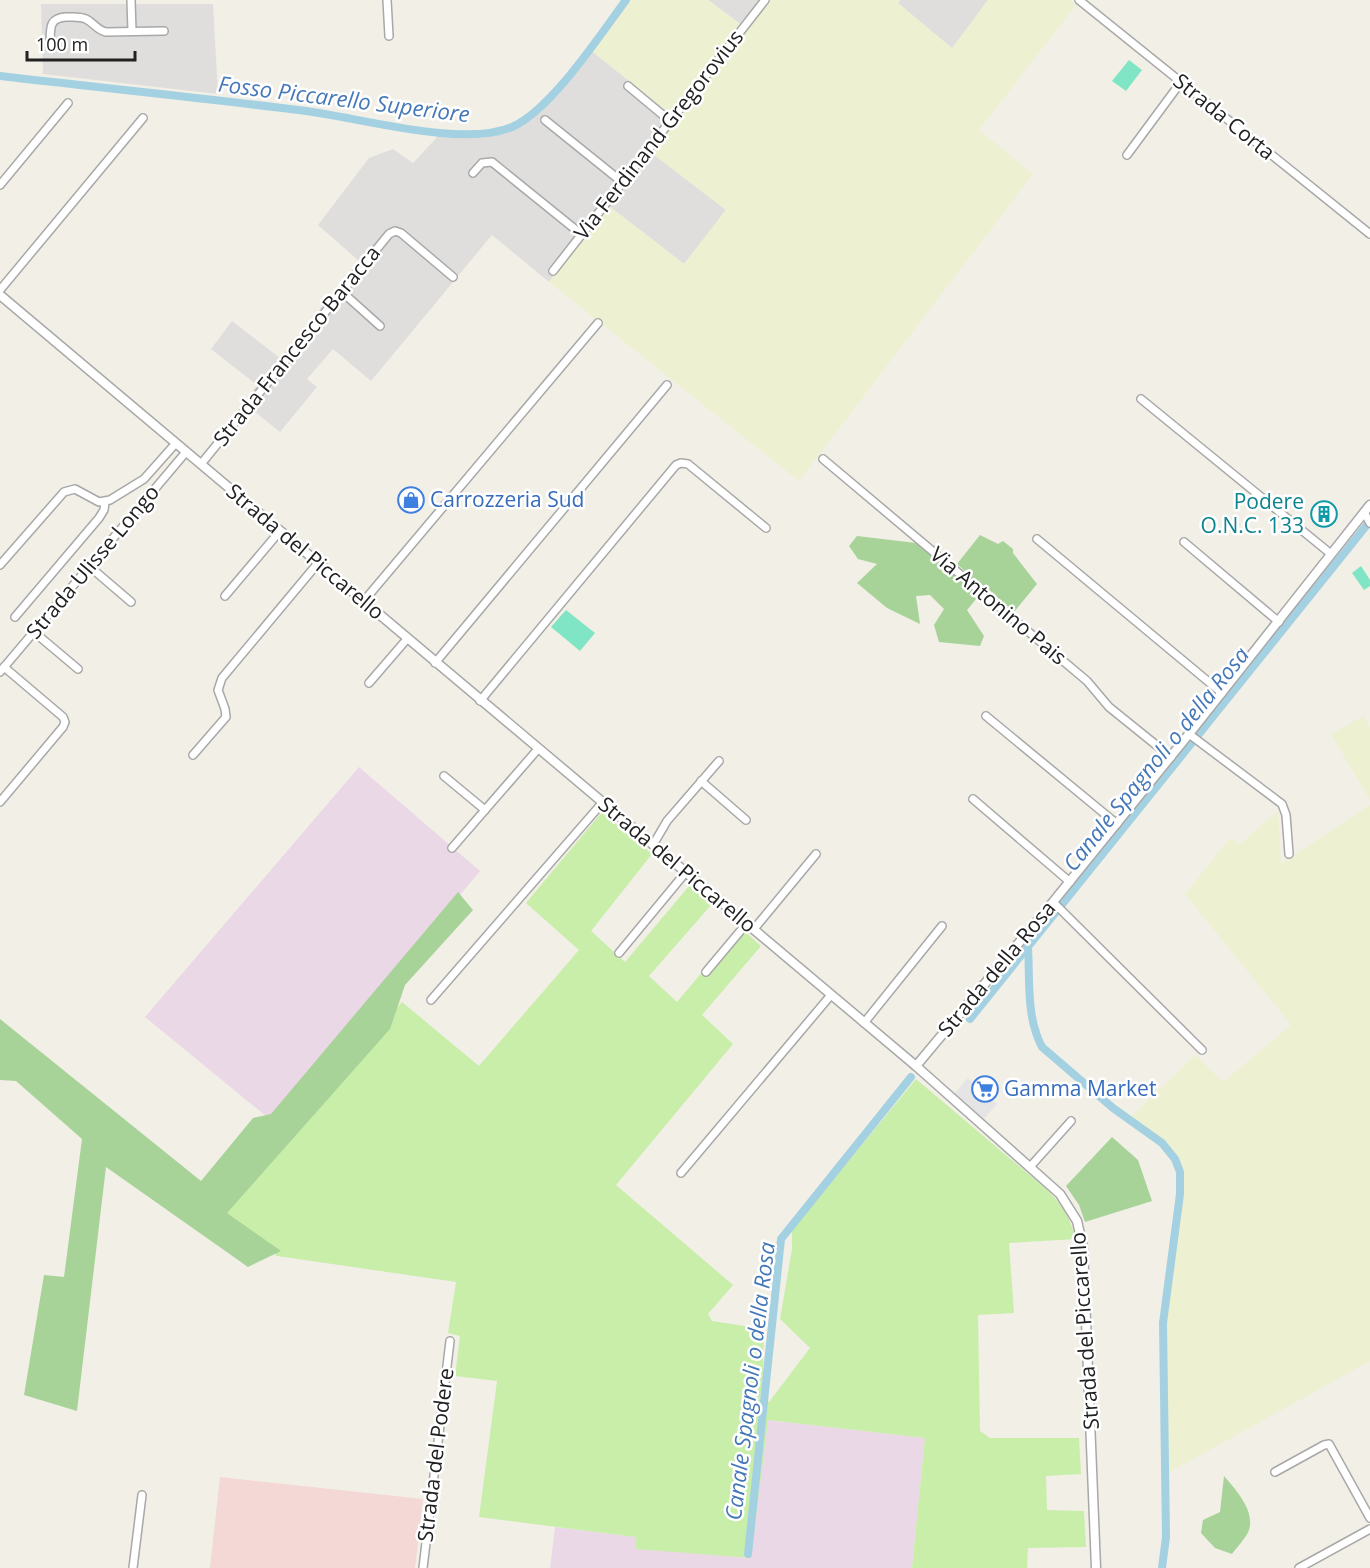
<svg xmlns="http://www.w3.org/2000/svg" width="1370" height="1568" font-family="'Open Sans',sans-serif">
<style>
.residential{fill:#dfdedd}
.commercial{fill:#f3d8d5}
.industrial{fill:#ebd8e6}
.farmland{fill:#edf1d1}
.grass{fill:#c8eeaa}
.forest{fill:#a7d399}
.pitch{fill:#80e5c4}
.parking{fill:#e5e5e5}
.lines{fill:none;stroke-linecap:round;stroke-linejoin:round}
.canal{stroke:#a4d1e2;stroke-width:8}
.minor-casing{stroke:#a8a8a8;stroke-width:10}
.tertiary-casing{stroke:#a8a8a8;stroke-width:11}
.minor{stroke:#fff;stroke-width:7}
.tertiary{stroke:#fff;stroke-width:8}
.labels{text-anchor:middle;stroke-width:5;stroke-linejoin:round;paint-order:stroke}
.street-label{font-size:21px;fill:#212121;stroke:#fff}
.shop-label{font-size:21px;fill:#366cbe;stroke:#fff;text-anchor:start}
.culture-label{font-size:21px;fill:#0d838f;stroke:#fff;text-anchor:end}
.water-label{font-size:22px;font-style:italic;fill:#4578b8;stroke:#fff}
</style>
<rect width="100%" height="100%" fill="#f2efe7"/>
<g class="residential">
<path d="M708,0H769L747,29Z"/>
<path d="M900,0H988L952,49L898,3Z"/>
<path d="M41,4H213L218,94L43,74Z"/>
<path d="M589,49L676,118L650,151L726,210L684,264L609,206L549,282L492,235L371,381L333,349L307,379L317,387L280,432L244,403L257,385L211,349L232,321L280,358L359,261L318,225L369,158L393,149L413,163L441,133L494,134L514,126L538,109L555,92Z"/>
</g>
<path class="commercial" d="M220,1477L423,1499L415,1568H210Z"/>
<g class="industrial">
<path d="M359,767L480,871L272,1121L145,1017Z"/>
<path d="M767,1420L925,1438L912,1568H550L555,1527L635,1537L636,1548L750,1558Z"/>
</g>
<g class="farmland">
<path d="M626,0H708L747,29L769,0H900L898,3L952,48L988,0H1069L1076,5L979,130L1033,174L799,481L549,282L609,206L684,264L726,210L649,151L676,118L589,49Z"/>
<path d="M1364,716L1370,728V800L1331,734Z"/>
<path d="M1370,805V1361L1166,1474L1163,1323L1180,1194V1172L1175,1159L1162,1143L1129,1119L1195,1055L1223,1082L1291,1025L1185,894L1230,838L1239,845L1278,810L1281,864Z"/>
</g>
<path class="grass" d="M602,812L652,854L591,931L625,962L690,885L712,904L649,976L677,1002L740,927L761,946L702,1015L733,1044L616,1185L733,1285L708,1314L712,1321L764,1329L763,1374L760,1400L769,1402L810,1348L780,1319L792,1249V1230L916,1079L1045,1188C1063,1205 1069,1216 1076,1239L1009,1243L1014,1313L978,1315L980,1431L990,1438H1079L1081,1474L1046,1476L1047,1510L1084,1511L1086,1547L1028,1548L1027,1568H912L925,1438L768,1420L751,1558L636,1549L635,1537L479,1517L497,1381L455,1376L460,1336L448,1333L456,1282L277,1256L219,1213L402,1002L479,1066L579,950L526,903Z"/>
<g class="forest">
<path d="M980,535L998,544L1003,541L1013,549V553L1037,584L1014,612L986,587L967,610L984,636L980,646L939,642L934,625L944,609L930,595L916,596L920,624L887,608L857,583L877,564L858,559L849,546L857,536L916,543L959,578L966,572L957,564Z"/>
<path d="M458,892L473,910L405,985L390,1029L227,1213L281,1251L248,1267L106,1167L77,1411L24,1395L44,1275L64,1277L82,1139L16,1081L0,1080V1019L201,1181L253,1118L271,1114Z"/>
<path d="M1112,1137L1138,1160L1152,1201L1085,1222L1079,1205L1066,1186Z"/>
<path d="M1224,1476C1236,1490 1255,1510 1249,1530C1246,1538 1237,1547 1232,1554L1215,1548L1201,1533L1203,1520L1220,1512Z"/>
</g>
<g class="pitch">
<path d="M1129,60L1142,70L1126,91L1112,81Z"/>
<path d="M1361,566L1370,580V586L1364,590L1352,573Z"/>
<path d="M566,610L595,633L580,651L551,627Z"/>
</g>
<path class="parking" d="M968,1078L997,1104L982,1121L953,1095Z"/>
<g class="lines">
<g class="canal">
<path d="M0,76C102,88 204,98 306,111C360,118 463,148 512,127C551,110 600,35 626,0"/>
<path d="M1028,947C1030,980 1026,1017 1042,1047L1113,1108L1162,1143L1175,1159L1180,1172V1194L1163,1323L1166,1537L1162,1568"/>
<path d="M970,1019L1370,521"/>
<path d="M748,1554L781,1239L911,1077"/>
</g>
<g class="minor-casing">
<g id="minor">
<path d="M131,0L132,31"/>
<path d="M387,0L389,36"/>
<path d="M1079,0L1370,234"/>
<path d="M50,46C51,31 47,18 66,17C73,17 80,16 86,19C94,23 97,30 106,32L164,31"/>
<path d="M628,86L670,121"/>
<path d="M545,120L622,182"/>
<path d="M1127,155L1181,82"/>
<path d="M473,173L482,163L492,162L581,234"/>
<path d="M0,185L68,103"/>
<path d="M553,271L765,0"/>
<path d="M0,290L143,118"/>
<path d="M341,291L380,326"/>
<path d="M1141,399L1331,554"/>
<path d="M823,459L1087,681L1109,707L1171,757"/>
<path d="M201,464L389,234L395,231L401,233L453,277"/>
<path d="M1364,512L1370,523"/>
<path d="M1037,539L1222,693"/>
<path d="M1184,542L1279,622"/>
<path d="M0,565L64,492L75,489L99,502L110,500L144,479L176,443"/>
<path d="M89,566L131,602"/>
<path d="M225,596L280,531"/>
<path d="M363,602L598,323"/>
<path d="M15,617L99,518L104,510L105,502"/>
<path d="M34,632L78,669"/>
<path d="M435,663L667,385"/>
<path d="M0,672L186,452"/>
<path d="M369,683L407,639"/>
<path d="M480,701L676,465L681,463L688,464L766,528"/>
<path d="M986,716L1117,824"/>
<path d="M1189,734L1282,804L1286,815L1289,854"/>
<path d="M193,755L226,717L225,709L218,690L222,678L318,563"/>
<path d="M444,776L485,810"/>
<path d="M701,781L746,820"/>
<path d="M973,799L1070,882"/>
<path d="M0,802L63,727L65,722L63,717L4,667"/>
<path d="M653,845L667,821L719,761"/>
<path d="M452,848L538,749"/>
<path d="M1053,902L1202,1050"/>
<path d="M754,929L816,854"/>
<path d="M619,953L686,872"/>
<path d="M706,972L747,923"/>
<path d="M431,1000L603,802"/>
<path d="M864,1023L942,926"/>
<path d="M1030,1167L1071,1121"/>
<path d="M681,1173L831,995"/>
<path d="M1275,1472L1324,1445L1329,1444L1370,1518"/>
<path d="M133,1568L142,1495"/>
<path d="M423,1568L450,1341"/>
<path d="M1299,1568L1370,1529"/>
</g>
</g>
<g class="tertiary-casing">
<g id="tertiary">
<path d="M0,295L916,1066L1060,1194L1077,1221L1083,1247L1096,1568"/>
<path d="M916,1066L1053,902L1189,734L1370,505"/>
</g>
</g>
<use href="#minor" class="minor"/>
<use href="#tertiary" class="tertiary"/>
</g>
<defs>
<g id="shop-ring" transform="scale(1.35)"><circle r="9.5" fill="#fff" stroke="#3f7fe0" stroke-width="1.5"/><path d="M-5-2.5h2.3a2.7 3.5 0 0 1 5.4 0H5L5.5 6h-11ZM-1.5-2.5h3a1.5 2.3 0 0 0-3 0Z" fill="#3f7fe0"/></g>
<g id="building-ring" transform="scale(1.35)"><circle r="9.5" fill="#fff" stroke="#0f9aa8" stroke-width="1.5"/><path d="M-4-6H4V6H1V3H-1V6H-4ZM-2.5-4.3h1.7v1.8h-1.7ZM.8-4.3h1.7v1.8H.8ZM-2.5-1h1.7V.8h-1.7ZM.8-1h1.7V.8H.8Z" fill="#0f9aa8"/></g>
<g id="supermarket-ring" transform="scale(1.35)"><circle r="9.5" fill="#fff" stroke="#3f7fe0" stroke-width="1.5"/><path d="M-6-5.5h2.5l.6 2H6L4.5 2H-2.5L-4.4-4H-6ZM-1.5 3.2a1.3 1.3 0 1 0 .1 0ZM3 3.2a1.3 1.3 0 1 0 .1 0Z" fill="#3f7fe0"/></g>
</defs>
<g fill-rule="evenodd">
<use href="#shop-ring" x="411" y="500"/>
<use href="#building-ring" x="1324" y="514"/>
<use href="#supermarket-ring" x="985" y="1089"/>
</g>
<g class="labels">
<g class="street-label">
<text transform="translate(1224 117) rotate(39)" y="7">Strada Corta</text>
<text transform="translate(659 135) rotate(-52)" y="7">Via Ferdinand Gregorovius</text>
<text transform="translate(297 346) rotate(-51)" y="7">Strada Francesco Baracca</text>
<text transform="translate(305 552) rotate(40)" y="7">Strada del Piccarello</text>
<text transform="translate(93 562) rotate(-50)" y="7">Strada Ulisse Longo</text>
<text transform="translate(998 606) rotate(40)" y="7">Via Antonino Pais</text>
<text transform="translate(677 865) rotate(40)" y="7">Strada del Piccarello</text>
<text transform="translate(997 969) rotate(-50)" y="7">Strada della Rosa</text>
<text transform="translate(1085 1331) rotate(-94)" y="7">Strada del Piccarello</text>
<text transform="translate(436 1455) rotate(-83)" y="7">Strada del Podere</text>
</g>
<g class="shop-label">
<text x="430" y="507">Carrozzeria Sud</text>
<text x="1004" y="1096">Gamma Market</text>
</g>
<g class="culture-label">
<text x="1304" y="509">Podere<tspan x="1304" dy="24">O.N.C. 133</tspan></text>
</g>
<g class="water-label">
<text transform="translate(344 99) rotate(7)" y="8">Fosso Piccarello Superiore</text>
<text transform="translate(1156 759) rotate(-51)" y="8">Canale Spagnoli o della Rosa</text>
<text transform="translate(750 1381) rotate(-83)" y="8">Canale Spagnoli o della Rosa</text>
</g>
</g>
<path d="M27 51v9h108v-9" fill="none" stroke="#212121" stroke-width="3"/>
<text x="36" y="51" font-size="18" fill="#212121" stroke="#ffffff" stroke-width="4.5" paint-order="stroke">100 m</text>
</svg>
